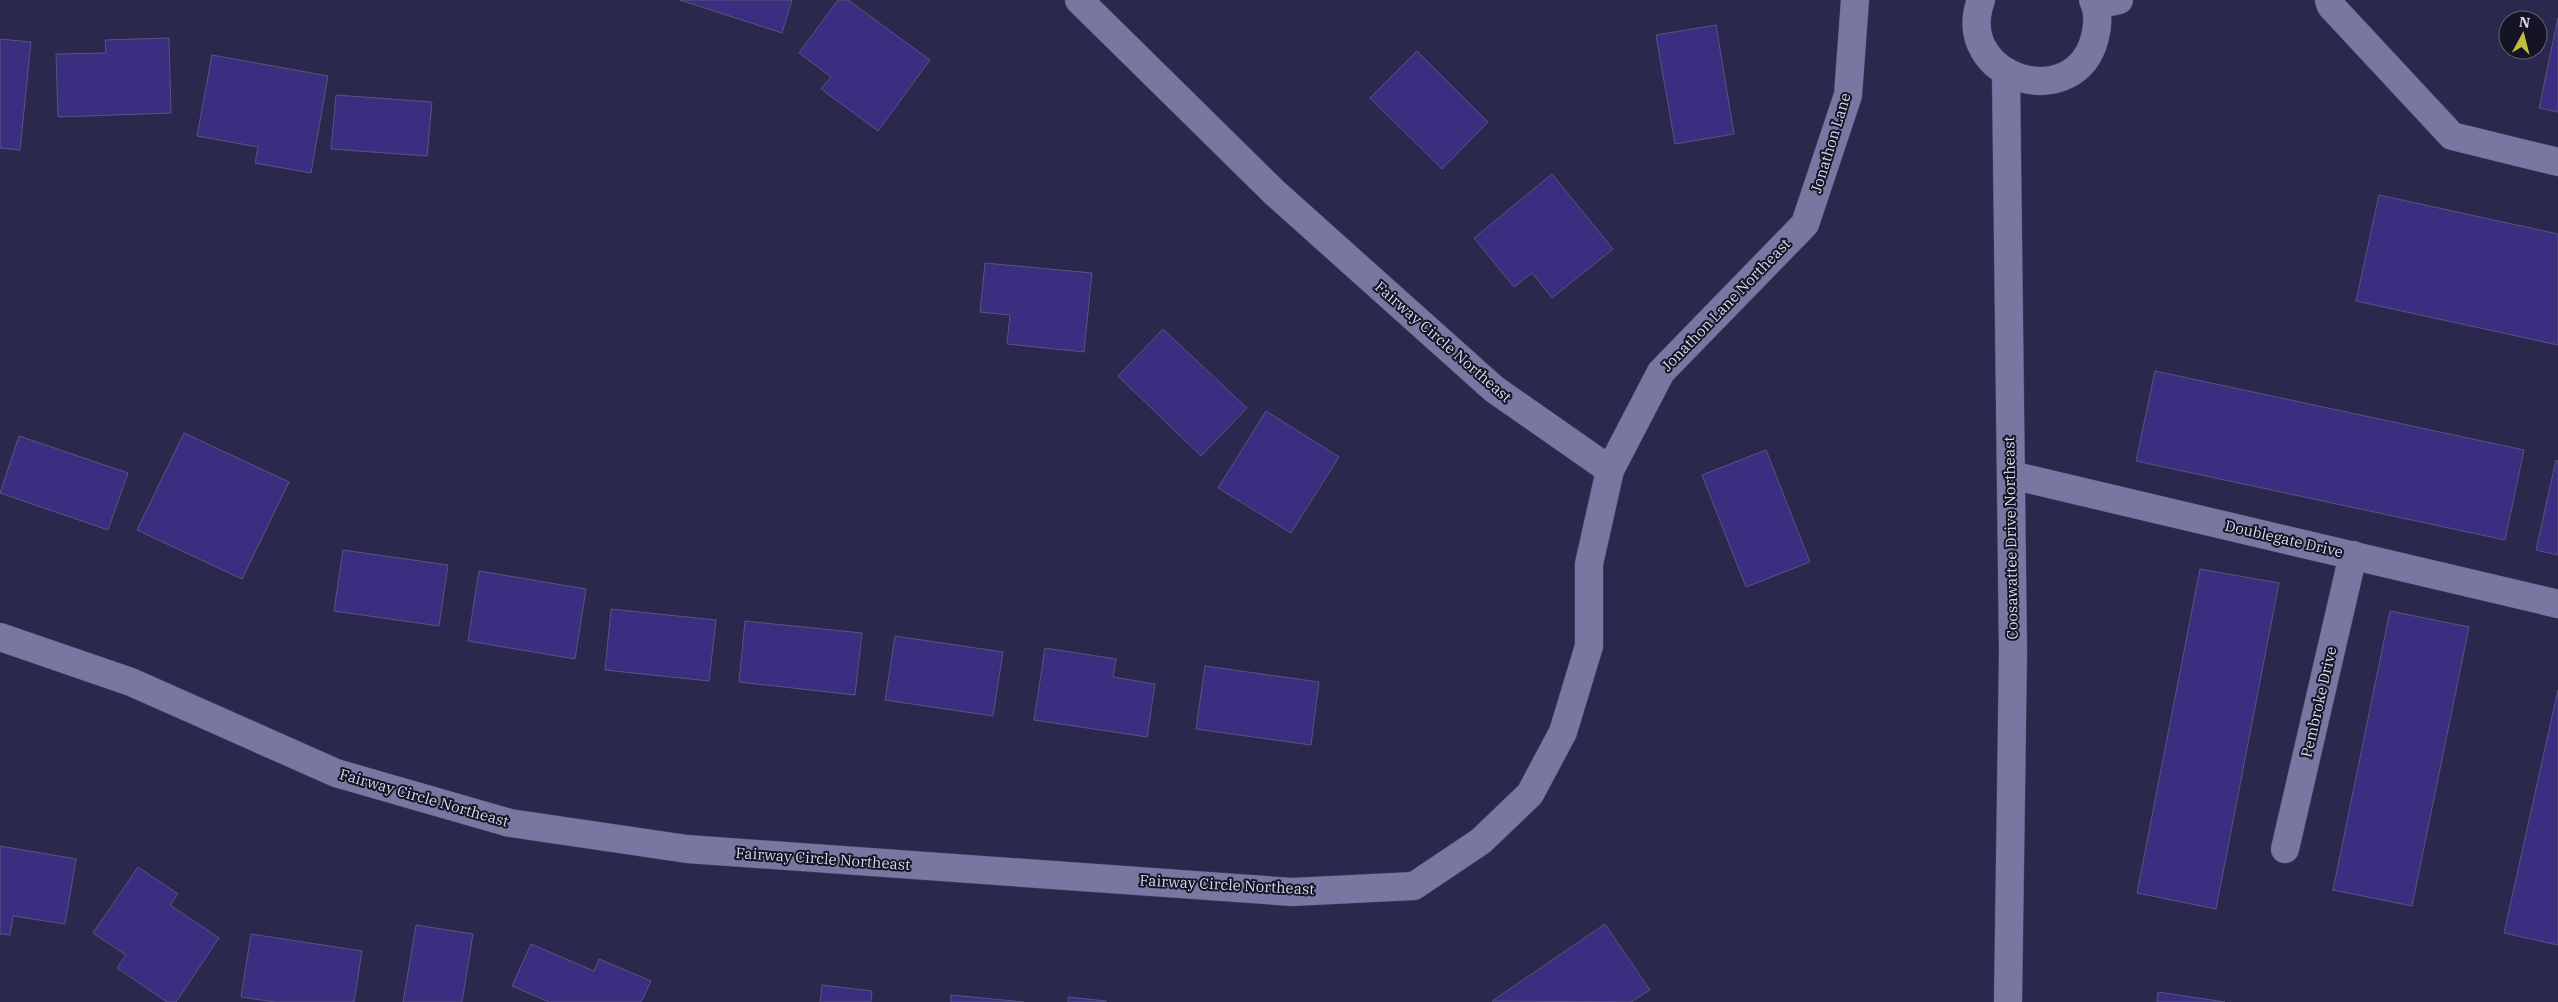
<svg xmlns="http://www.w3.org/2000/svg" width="2558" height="1002" font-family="'IBM Plex Serif',serif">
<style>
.building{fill:#3b2e81;stroke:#57557e}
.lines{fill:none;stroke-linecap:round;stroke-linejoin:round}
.street-casing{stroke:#474464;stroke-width:29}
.street{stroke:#7877a2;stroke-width:28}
.labels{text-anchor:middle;stroke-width:4;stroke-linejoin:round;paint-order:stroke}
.street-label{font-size:15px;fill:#d8d9f1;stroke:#141424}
</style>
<rect width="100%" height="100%" fill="#2b284d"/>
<g class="building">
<path d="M680,0H792L782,33Z"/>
<path d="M838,0H848L930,60L878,131L821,89L831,77L799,53Z"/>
<path d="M2558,18V112L2539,108Z"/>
<path d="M1716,25L1734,134L1675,144L1656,35Z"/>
<path d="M169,38L171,113L58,117L56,54L106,53L105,40Z"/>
<path d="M0,39L31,42L20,150L0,148Z"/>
<path d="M1417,51L1488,122L1442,169L1370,98Z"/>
<path d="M212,55L328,76L311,173L255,163L258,147L197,136Z"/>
<path d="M336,95L432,102L427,156L331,149Z"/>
<path d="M1552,174L1613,249L1552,298L1532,273L1514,287L1474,238Z"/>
<path d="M2379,195L2558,234V345L2356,301Z"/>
<path d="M985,263L1092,273L1084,352L1007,344L1010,315L980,312Z"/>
<path d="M1163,329L1247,408L1201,456L1118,376Z"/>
<path d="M2155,371L2524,450L2505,540L2136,461Z"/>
<path d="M1266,411L1339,457L1291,533L1218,488Z"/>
<path d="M184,433L289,482L242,579L137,530Z"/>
<path d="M19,436L128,473L108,530L0,493Z"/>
<path d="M1766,450L1810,562L1746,587L1702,475Z"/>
<path d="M2556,460L2558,461V555L2536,550Z"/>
<path d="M343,550L448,565L439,626L334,611Z"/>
<path d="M2200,569L2279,583L2216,909L2137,893Z"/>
<path d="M479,571L586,589L575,659L468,641Z"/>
<path d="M611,609L716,620L709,681L605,670Z"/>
<path d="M2390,611L2469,627L2412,906L2333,890Z"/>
<path d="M745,621L862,633L855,695L739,682Z"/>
<path d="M895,636L1003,652L993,716L885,700Z"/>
<path d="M1045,648L1116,659L1113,677L1155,684L1147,737L1034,720Z"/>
<path d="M1205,666L1319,682L1311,745L1196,729Z"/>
<path d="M2558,690V945L2504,933Z"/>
<path d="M0,846L76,859L65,924L13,916L10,935L0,934Z"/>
<path d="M138,867L178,894L170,905L219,938L176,1002H167L117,968L126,955L93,933Z"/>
<path d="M1605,924L1650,990L1631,1002L1492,1001Z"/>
<path d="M416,925L473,934L462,1002H403Z"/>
<path d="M251,934L362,951L354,1002H275L241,997Z"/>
<path d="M531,944L594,971L599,959L651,981L641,1002H549L512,986Z"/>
<path d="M822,985L872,991L871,1002H820Z"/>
<path d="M2158,992L2225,1002H2157Z"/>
<path d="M951,995L1024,1002H951Z"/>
<path d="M1068,997L1106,1001V1002H1068Z"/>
</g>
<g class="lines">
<g class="street-casing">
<g id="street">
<path d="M1079,0L1275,193L1494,389L1610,470"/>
<path d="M1981,0C1952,79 2076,116 2095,37C2098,25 2099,12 2093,0"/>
<path d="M2329,0L2331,6L2452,136L2558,162"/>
<path d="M2096,5L2119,0"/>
<path d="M2006,74L2013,652L2008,1002"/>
<path d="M2011,475L2558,604"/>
<path d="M0,637L131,682L336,773L510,823L687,849L1292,892L1414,886L1481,841L1530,794L1563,732L1589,646V564L1610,470L1661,372L1805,224L1848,95L1855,0"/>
<path d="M2285,849L2353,555"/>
</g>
</g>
<use href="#street" class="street"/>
</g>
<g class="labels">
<g class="street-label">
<text transform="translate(1831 143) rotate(-73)" y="5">Jonathon Lane</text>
<text transform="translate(1726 305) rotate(-46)" y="5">Jonathon Lane Northeast</text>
<text transform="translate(1443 342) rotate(41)" y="5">Fairway Circle Northeast</text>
<text transform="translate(2011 538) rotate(-91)" y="5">Coosawattee Drive Northeast</text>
<text transform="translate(2284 539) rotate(13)" y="5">Doublegate Drive</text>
<text transform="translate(2319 702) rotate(-77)" y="5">Pembroke Drive</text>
<text transform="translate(424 798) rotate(16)" y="5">Fairway Circle Northeast</text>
<text transform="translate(823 859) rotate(4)" y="5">Fairway Circle Northeast</text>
<text transform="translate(1227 885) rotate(3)" y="5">Fairway Circle Northeast</text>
</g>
</g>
<g transform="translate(2523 35) rotate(7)"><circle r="24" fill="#141424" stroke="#626376"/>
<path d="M0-4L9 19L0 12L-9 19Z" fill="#c6bc3d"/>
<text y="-8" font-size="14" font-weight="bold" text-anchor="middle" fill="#d8d9f1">N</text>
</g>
</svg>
